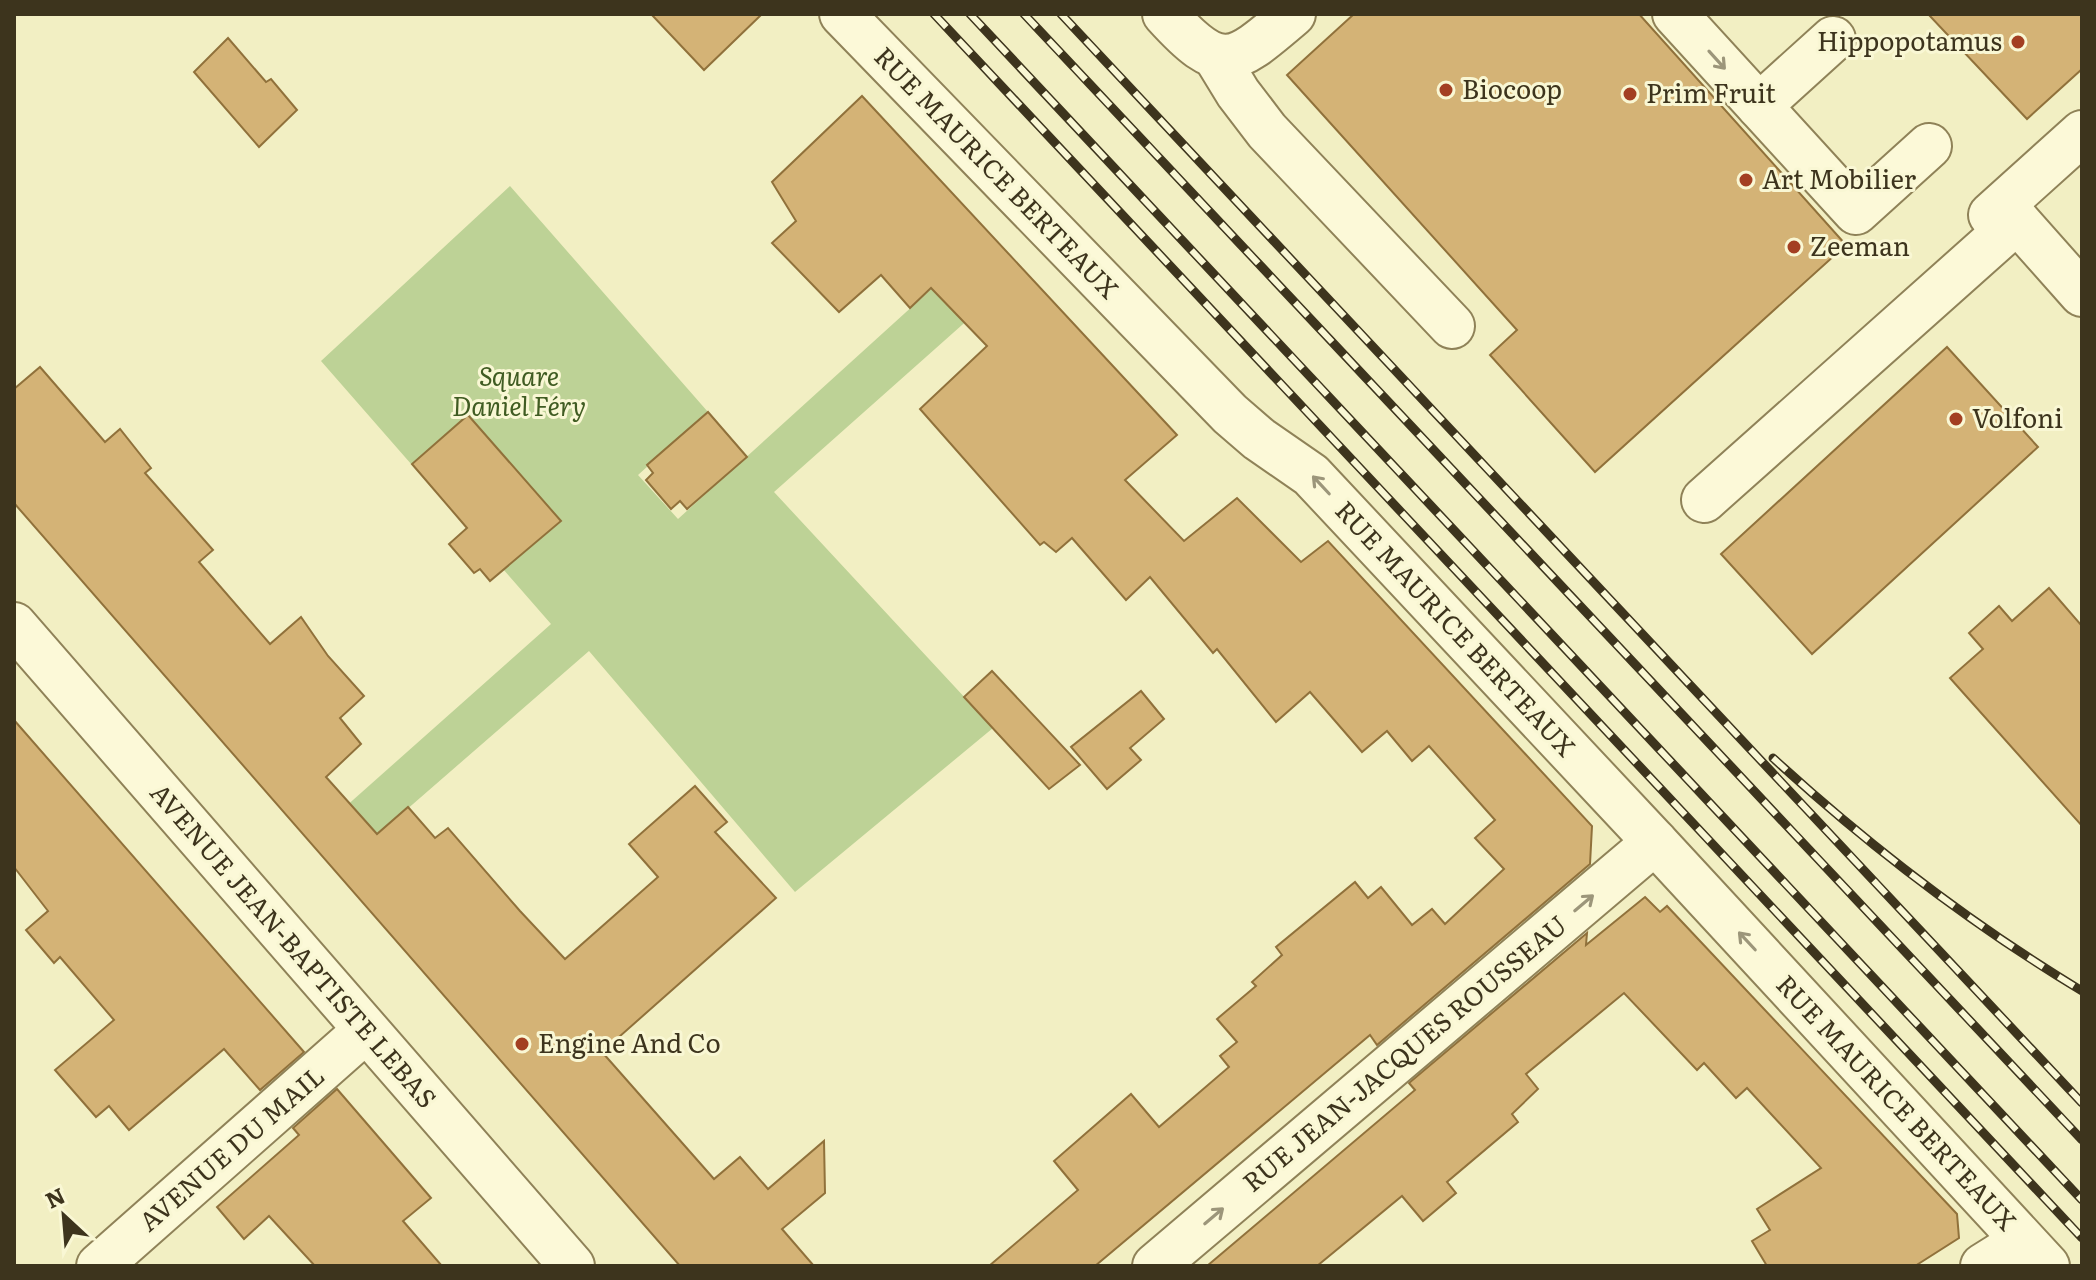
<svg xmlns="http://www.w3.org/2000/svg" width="2096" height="1280" font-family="Literata,serif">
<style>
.green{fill:#bdd296}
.building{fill:#d4b376;stroke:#90713b;stroke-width:2}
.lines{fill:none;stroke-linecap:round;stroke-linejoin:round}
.minor-casing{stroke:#8f8258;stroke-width:48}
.minor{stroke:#fcf9d8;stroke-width:44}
.rail-casing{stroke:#3d341d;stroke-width:9}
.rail{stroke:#f9f7d4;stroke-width:6;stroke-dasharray:18;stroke-linecap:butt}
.oneway{stroke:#9c967a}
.poi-dot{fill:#a33f22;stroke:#f9f7d4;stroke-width:3}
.labels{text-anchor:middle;stroke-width:6;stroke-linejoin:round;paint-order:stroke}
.poi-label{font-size:26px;fill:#3d341d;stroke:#f9f7d4;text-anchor:start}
.street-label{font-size:26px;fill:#3d341d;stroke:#f9f7d4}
.park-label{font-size:26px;font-style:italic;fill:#405c22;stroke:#f9f7d4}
</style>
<rect width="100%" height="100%" fill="#f2efc3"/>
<path class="green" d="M510,186L708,412L638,475L678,519L991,235L1024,270L774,492L993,728L795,892L589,651L336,871L308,840L551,624L321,361Z"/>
<g class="building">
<path d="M651,14H762L704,70Z"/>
<path d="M1354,14H1639L1846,245L1595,472L1490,355L1517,330L1287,75Z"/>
<path d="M1928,14H2082V69L2027,119Z"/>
<path d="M228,38L266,82L271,79L297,110L259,147L194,72Z"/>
<path d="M862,96L1177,435L1125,480L1184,541L1237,498L1301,562L1328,541L1592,826L1590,864L1377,1045L1370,1035L1095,1266H989L1078,1190L1054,1161L1131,1094L1159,1127L1229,1067L1220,1056L1237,1042L1217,1019L1256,986L1252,982L1282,955L1276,947L1355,882L1368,898L1381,887L1412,925L1432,909L1445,924L1504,869L1475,838L1495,820L1429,746L1412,761L1387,731L1362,752L1310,692L1276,722L1217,649L1213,653L1150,577L1126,600L1072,538L1056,552L1044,542L1040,545L920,409L987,346L931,288L910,308L881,275L839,312L772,243L796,221L772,182Z"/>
<path d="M1947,347L2038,447L1812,654L1721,554Z"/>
<path d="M40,367L105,442L120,429L151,468L145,473L213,550L199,562L270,644L301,617L328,656L364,696L340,718L361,744L326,777L377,834L408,807L435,838L448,828L520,911L565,959L658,877L629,844L695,786L727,822L715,832L776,898L602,1052L714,1179L740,1157L768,1189L824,1141L825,1193L782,1229L814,1266H680L14,503V389Z"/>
<path d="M708,412L747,457L687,509L680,501L671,509L646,480L653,473L647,465Z"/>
<path d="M468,415L561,521L490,581L480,569L474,573L449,544L467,528L412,464Z"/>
<path d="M2049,588L2082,626V826L1950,678L1983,649L1969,633L1999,606L2012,621Z"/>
<path d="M992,671L1080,765L1049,789L964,697Z"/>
<path d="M1141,691L1164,719L1130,748L1141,760L1107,789L1071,747Z"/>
<path d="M14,720L304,1052L260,1090L224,1049L129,1130L109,1106L96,1117L55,1070L114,1020L60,957L54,963L26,930L48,911L14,867Z"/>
<path d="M1645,897L1660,912L1667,906L1957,1214L1959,1238L1915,1266H1767L1752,1241L1770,1230L1757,1209L1821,1168L1747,1088L1736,1098L1704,1063L1697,1070L1624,993L1526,1074L1538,1089L1512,1114L1518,1122L1447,1182L1456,1193L1423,1221L1402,1196L1317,1266H1207L1415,1090L1409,1083L1587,933L1586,945Z"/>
<path d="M337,1089L431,1198L403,1221L442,1266H315L269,1216L244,1239L217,1207L299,1135L293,1128Z"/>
</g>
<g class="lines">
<g class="minor-casing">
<g id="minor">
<path d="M842,14L1230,414L1259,439L1311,475L1655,842L2047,1266"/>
<path d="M1165,14C1222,77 1233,65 1293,14"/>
<path d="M1675,14L1856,212L1929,146"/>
<path d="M1216,57L1238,93L1267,131L1452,326"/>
<path d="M1759,106L1833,39"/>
<path d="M2003,205L2082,294"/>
<path d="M1991,215L2082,133"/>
<path d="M1704,500L2017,221"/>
<path d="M14,625L572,1266"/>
<path d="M99,1266L365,1031"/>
<path d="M1155,1266L1655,842"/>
<path d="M1983,1266L2023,1241"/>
</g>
</g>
<use href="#minor" class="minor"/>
<g class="rail-casing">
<g id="rail">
<path d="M934,14L2082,1238"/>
<path d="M970,14L2082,1200"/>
<path d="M1024,14L2082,1140"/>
<path d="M1061,14L2082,1103"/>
<path d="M1773,758C1868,845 1971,924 2082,991"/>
</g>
</g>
<use href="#rail" class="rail"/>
</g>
<defs><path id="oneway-shaft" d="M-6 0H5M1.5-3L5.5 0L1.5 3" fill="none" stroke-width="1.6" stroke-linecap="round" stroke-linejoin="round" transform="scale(2)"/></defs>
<g class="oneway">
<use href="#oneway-shaft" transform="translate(1717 60) rotate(48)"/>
<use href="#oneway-shaft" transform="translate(1321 485) rotate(-133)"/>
<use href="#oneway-shaft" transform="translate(1584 903) rotate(-40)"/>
<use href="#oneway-shaft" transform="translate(1747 941) rotate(-133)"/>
<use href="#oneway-shaft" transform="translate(1214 1216) rotate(-40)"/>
</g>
<g class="poi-dot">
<circle cx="2018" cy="42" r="8"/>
<circle cx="1446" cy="90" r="8"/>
<circle cx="1630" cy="94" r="8"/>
<circle cx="1746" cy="180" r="8"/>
<circle cx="1794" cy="247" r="8"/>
<circle cx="1956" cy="419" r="8"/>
<circle cx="522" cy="1044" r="8"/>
</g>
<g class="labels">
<g class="poi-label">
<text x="2002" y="51" text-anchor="end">Hippopotamus</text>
<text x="1462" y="99">Biocoop</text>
<text x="1646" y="103">Prim Fruit</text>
<text x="1762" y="189">Art Mobilier</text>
<text x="1810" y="256">Zeeman</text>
<text x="1972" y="428">Volfoni</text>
<text x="538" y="1053">Engine And Co</text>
</g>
<g class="street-label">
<text transform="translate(996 173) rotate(46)" y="9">RUE MAURICE BERTEAUX</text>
<text transform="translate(1455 629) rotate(47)" y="9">RUE MAURICE BERTEAUX</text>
<text transform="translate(293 946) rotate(49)" y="9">AVENUE JEAN-BAPTISTE LEBAS</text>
<text transform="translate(1405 1054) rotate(-40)" y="9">RUE JEAN-JACQUES ROUSSEAU</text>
<text transform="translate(1896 1103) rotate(47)" y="9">RUE MAURICE BERTEAUX</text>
<text transform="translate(232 1149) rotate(-41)" y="9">AVENUE DU MAIL</text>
</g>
<g class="park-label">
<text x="519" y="386">Square<tspan x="519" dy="30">Daniel Féry</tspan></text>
</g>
</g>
<rect width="2096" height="1280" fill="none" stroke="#3d341d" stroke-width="32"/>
<g transform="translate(64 1216) rotate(334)" stroke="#f9f7d4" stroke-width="6" paint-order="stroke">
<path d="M0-6L14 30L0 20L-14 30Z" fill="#3d341d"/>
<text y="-12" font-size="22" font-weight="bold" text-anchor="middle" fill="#3d341d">N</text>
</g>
</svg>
